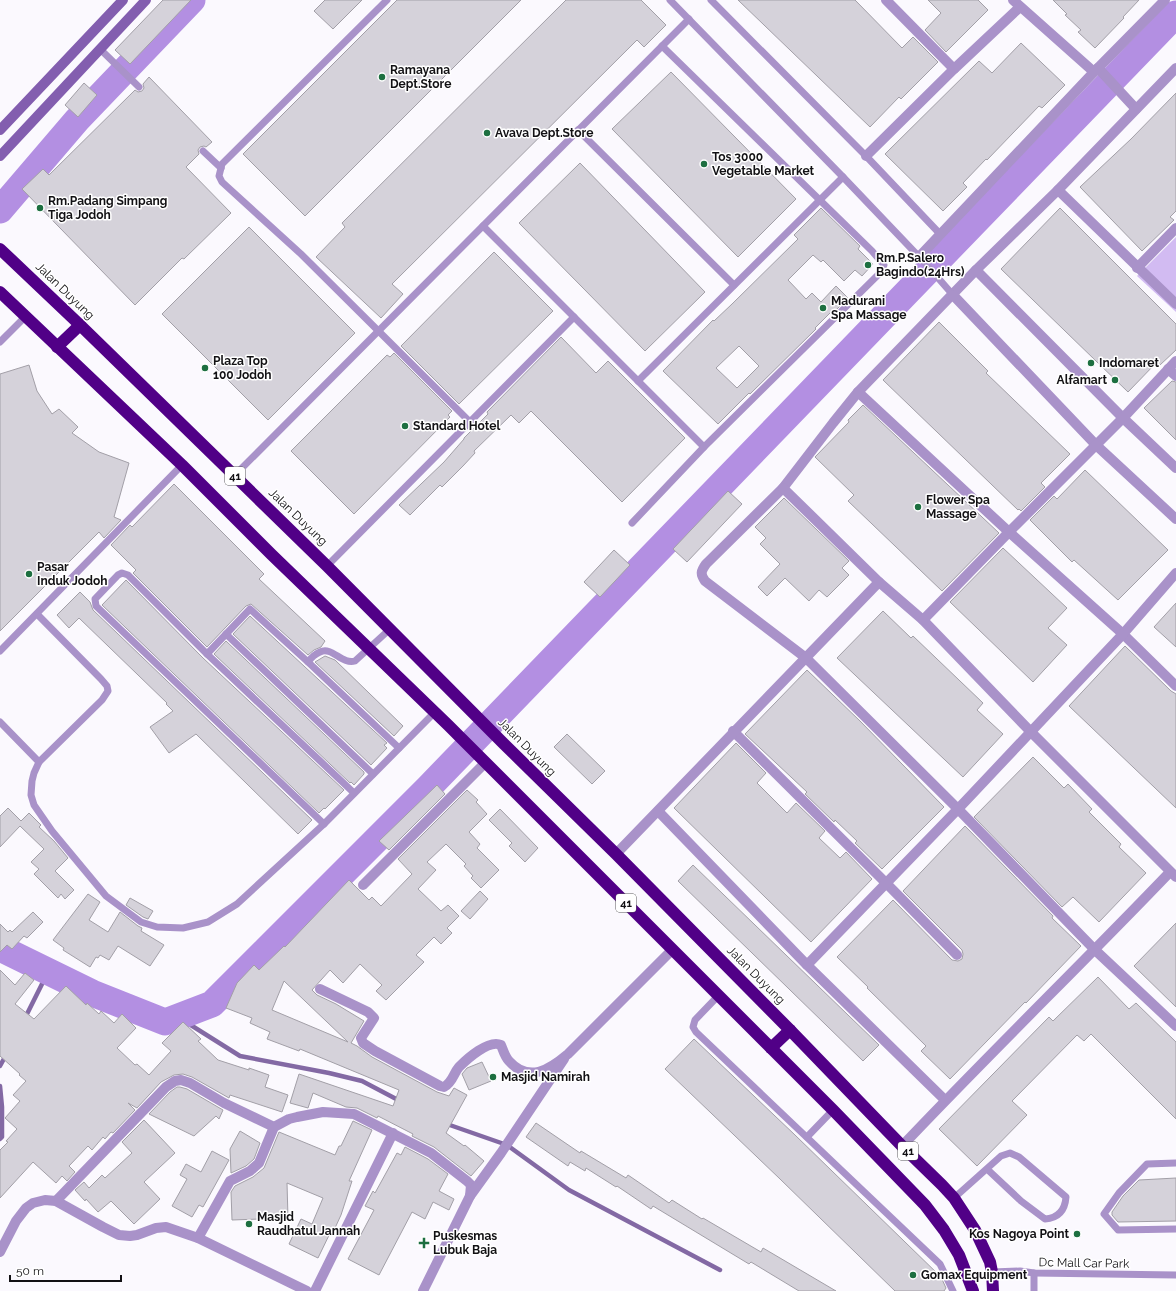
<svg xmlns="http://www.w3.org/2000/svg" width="1176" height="1291" font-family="Raleway,sans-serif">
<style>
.green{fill:#d2bbf2}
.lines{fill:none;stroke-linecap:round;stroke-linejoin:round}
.stream{stroke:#8369a4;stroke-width:4.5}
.river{stroke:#b38fe2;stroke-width:27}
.building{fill:#d5d2da;stroke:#a29fa7;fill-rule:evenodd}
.lane{stroke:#a992c9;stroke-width:7}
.street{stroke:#a992c9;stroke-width:10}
.secondary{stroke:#835eaf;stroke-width:10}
.highway{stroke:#510087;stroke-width:12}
.poi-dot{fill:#1d6f40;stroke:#fff;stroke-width:1.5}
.labels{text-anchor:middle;stroke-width:3;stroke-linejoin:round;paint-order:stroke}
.shield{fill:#fff;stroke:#59585a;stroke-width:1}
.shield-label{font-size:11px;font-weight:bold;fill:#121114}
.poi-label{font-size:12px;font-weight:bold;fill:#121114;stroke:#fff;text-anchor:start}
.street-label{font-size:12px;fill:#121114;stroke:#fff}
</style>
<rect width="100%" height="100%" fill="#fbf9fe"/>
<path class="green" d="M1176,237V312L1137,276Z"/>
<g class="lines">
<g class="stream">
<path d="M178,1017L240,1056L329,1073L362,1081L400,1101"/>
<path d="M25,1018L48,972"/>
<path d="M0,1066L6,1055"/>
<path d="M0,1086L2,1107V1137L0,1139"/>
<path d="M444,1123L507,1145L569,1190L720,1270"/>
</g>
<g class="river">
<path d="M0,210L77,120L192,0"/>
<path d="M0,948L92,993L165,1022L212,1004L428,788L1176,14"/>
</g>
</g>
<g class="building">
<path d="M163,0H191L130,64L115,50Z"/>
<path d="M325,0H362L333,29L314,11Z"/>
<path d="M397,0H521L305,216L243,154Z"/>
<path d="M566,0H641L666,25L644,47L637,40L392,284L403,294L381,318L316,257L345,227L342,223Z"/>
<path d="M738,0H855L902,48L913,37L938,62L901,99L899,97L870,127Z"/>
<path d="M928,0H978L988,10L946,52L925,30L941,13Z"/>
<path d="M1053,0H1139L1123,17L1124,18L1095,48L1078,32L1081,30L1065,15L1067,14Z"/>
<path d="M1021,43L1065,85L1042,108L1039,106L987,160L986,159L963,183L967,187L943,211L885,154L979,61L992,73Z"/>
<path d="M671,72L796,199L738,257L612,129Z"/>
<path d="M149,77L212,142L206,147L204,146L200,147L198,150L199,154L186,167L231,213L184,259L182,258L135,305L22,189L43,169L49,175L135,90L138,92L142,91L144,88L143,84Z"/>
<path d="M84,83L97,95L78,117L65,105Z"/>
<path d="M1176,93V211L1170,217L1174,220L1142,251L1080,187L1131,139Z"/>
<path d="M580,163L705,292L645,351L519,223Z"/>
<path d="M821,208L860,246L858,249L873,264L862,276L855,270L844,281L823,260L821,262L813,255L788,280L806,299L812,293L821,302L836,286L848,298L835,311L833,310L815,328L816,329L750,394L749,393L718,424L663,371L713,320L714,321L732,304L798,239L794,235ZM739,346L759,366L737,388L716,368Z"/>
<path d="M1060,208L1176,324V350L1160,365L1157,362L1128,392L1001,269Z"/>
<path d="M249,227L355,333L268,420L162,314Z"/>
<path d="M494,252L553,311L459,404L401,346Z"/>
<path d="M939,322L988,371L986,373L1070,454L1041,483L1045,487L1021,511L1019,509L1018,510L883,380Z"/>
<path d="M561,337L596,373L608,361L685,438L622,502L531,411L519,423L511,415L474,451L475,453L463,466L442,487L440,485L410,515L399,505L444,462L464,439V438L488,414L487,412Z"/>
<path d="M394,353L452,411L448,415L450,417L354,514L291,451L387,355L390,357Z"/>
<path d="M29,365L37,391L52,414L59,409L78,427L72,433L99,452L129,463L114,517L121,520L104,538L99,532L0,631V374Z"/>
<path d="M1172,381L1176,382V440L1144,408Z"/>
<path d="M863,405L999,533L942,591L848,501L854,495L815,457L849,422L848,420Z"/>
<path d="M1085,470L1168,550L1118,600L1074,560L1072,562L1030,520L1054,496L1057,499Z"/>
<path d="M174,484L264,574L259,579L325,641L321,647L314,650L308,655L251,604L246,606L207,647L133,573L136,570L111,545L130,525L132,527Z"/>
<path d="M728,491L742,504L687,562L673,549Z"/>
<path d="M784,498L849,561L842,568L849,575L827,597L819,590L809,601L785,578L767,596L758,587L780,564L760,544L766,538L755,527Z"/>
<path d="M1003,548L1067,608L1048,628L1067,645L1033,682L950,602Z"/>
<path d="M614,550L630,565L600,597L584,582Z"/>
<path d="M126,580L203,658L344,790L325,809L324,808L319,813L102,605Z"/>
<path d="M80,592L90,602L93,610L312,820L298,834L196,734L169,753L150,727L173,711L166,704L167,703L79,618L69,628L57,615Z"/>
<path d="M1176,603V647L1154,627Z"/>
<path d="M883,611L911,638L913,636L983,703L977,710L1003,734L963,777L837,658Z"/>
<path d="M250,616L387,743L384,745L387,748L371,765L233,634Z"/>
<path d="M226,641L364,772V774L354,785L351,782L350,783L214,654Z"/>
<path d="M1125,646L1171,691L1176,694V808L1069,706Z"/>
<path d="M325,656L335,660L403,726L394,736L315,662Z"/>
<path d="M807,670L860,721L944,807L882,869L855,843L857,841L835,820L834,822L805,794L807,792L745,734Z"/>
<path d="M567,734L605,771L592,784L554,747Z"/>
<path d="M736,743L766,773L757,783L787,813L796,803L825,831L819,838L840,858L846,852L872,879L811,942L674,808Z"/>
<path d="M1033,757L1064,788L1068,784L1092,809L1089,812L1121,844L1119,847L1146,873L1099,922L1073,897L1062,907L974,817Z"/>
<path d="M437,785L445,794L389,850L379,841Z"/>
<path d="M467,790L478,800L476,802L487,814L469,832L480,844L477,848L499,870L481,888L471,878L473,876L464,866L466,864L446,844L427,862L436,870L418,889L441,911L448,905L459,916L447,928L452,933L441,944L434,937L416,955L424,962L386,1000L376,991L382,985L360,964L343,983L330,970L312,990L317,995L336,1004L364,1021L351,1043L357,1046L372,1057L437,1092L449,1096L454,1088L467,1095L446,1133L464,1146L465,1145L484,1161L471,1176L434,1147L412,1136L413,1134L378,1116L377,1118L357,1108L346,1107L313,1093L308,1108L290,1103L299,1074L393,1106L399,1090L300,1049L299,1051L267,1039L270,1032L250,1023L252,1018L226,1008L237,983L254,965L259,970L284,946L285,947L349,880L369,900L372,897L381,906L412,874L398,859ZM284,981L348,1042L272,1010Z"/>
<path d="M8,808L21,821L29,813L41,825L39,827L54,841L68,858L55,871L74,890L65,899L61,894L58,898L34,874L39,869L31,862L44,849L20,826L0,847V816Z"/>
<path d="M500,809L538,848L525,862L509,846L512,843L489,820Z"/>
<path d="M965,826L1053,916L1052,918L1081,946L1026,1003L1025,1002L950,1079L921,1051L926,1046L867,988L868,987L837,957L893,900L952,960L958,961L962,959L963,954L962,950L903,891Z"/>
<path d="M693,865L879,1045L863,1061L678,881Z"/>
<path d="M480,891L488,899L470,919L461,911Z"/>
<path d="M88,894L100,902L89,920L108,932L120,912L138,926L142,928L141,931L164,945L150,966L118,946L109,960L100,955L98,958L96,957L90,967L63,950L64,948L53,940Z"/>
<path d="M130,898L153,911L148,919L143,917L126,905Z"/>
<path d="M33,912L43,922L27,938L24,936L12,949L7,945L0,952V924L8,932L10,930L12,932Z"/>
<path d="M1176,923V1007L1134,966Z"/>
<path d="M0,970L15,985L25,973L34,980L15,1004L34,1019L66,986L86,1005L87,1003L99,1014L101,1011L114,1023L122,1014L136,1028L117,1048L135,1065L137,1064L149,1075L171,1051L162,1043L183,1022L201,1039L198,1041L218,1060L249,1070V1068L269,1075L265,1087L288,1095L282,1112L230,1095L229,1098L192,1077L183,1074L174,1075L161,1082L137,1108L128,1103L135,1110L113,1133L111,1132L105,1139L103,1137L92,1150L88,1146L69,1166L75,1172L67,1181L62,1176L56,1183L33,1162L0,1198V1150L8,1142L6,1141L17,1129L5,1118L20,1101L13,1095L26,1081L19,1075L20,1074L0,1056Z"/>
<path d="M1098,977L1129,1009L1136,1003L1176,1042V1119L1091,1034L1084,1041L1077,1035L1012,1101L1027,1115L977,1166L939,1129L1049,1017L1053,1021Z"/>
<path d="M694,1039L795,1135L941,1277L946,1288L944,1291H895L780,1179L665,1069Z"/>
<path d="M482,1062L491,1081L469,1090L462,1074L467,1068Z"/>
<path d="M177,1087H180L187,1089L223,1110L219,1119L216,1116L194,1136L149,1114L170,1092Z"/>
<path d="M144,1120L175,1153L144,1182L160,1199L134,1224L111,1201L98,1212L86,1199L85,1201L75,1190L84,1182L89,1188L102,1175L105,1178L132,1153L122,1142Z"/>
<path d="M353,1121L372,1130L349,1181H352L341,1215L335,1228L333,1227L318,1258L289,1244L301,1219L312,1224L323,1198L287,1183L288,1218L232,1220L231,1192L235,1186L253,1177L264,1168L279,1132L335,1155L339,1146H341Z"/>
<path d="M536,1123L580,1153L581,1151L626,1178L628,1175L669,1203L672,1200L702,1219L703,1218L761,1252L763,1248L836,1291H799L751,1262L749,1264L653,1206L651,1209L617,1186L616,1187L586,1168L585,1171L570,1162L568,1166L526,1137Z"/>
<path d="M240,1131L260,1143L254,1159L246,1166L231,1173L230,1149Z"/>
<path d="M405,1147L428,1159L448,1174L439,1191L454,1199L449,1210L433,1202L425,1219L412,1212L379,1275L348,1259L374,1210L365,1206L373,1191L375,1193L397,1153L401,1155Z"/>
<path d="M212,1151L229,1160L203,1207L199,1205L192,1217L172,1206L187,1179L180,1175L186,1164L201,1172Z"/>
<path d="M1176,1178V1221L1118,1222L1112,1215V1212L1123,1196L1139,1180Z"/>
</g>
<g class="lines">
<g class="lane">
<path d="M387,0L222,164L219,176L222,182L301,254L470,422"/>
<path d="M670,0L843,177L925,263L953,295"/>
<path d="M711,0L866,156L941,235"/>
<path d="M100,49L139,87"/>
<path d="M578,130L734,285"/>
<path d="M203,151L221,168"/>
<path d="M483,226L704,447"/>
<path d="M0,342L25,317"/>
<path d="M638,381L843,177"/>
<path d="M235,475L689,19"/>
<path d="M632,523L704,447L882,271L884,265L872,251L662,46"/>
<path d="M327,566L574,317"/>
<path d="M37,614L101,679L107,686L108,691L102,700L39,762"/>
<path d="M226,634L373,774"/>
<path d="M0,651L182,465"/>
<path d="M207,654L250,609L308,662C311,658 315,654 320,652C332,646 342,665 355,661L390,629"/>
<path d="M308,662L399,748"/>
<path d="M0,722L39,762L34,773L32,781L31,795L34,805L52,831L106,896L141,922L157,927L183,928L208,922L237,904L324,824L434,713"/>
<path d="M324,824L96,606L95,599L118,575L122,573L128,575L207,654L354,793"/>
<path d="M719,995L695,1020L693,1027L696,1032L940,1264L953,1291"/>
<path d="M807,1137L833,1110"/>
<path d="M1176,1163L1147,1164L1119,1193L1104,1214L1118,1230L1176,1229"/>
<path d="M954,1198L1001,1156L1010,1153L1019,1157L1066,1197C1065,1210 1059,1218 1045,1219L1021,1201L987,1169"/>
<path d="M992,1272L1020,1271L1034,1273L1176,1275"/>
<path d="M1034,1273V1291"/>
</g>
<g class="street">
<path d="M886,0L954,69"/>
<path d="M1013,0L1094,72"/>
<path d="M1098,68L1136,109"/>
<path d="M1176,68L1058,190L976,270L858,392L833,423L783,488L706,564C701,571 700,574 705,581L806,658L958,809L1095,950L1176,1026"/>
<path d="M866,156L954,69L1020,7"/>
<path d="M1058,190L1176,304"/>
<path d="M919,257L1094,72L1165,0"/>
<path d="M1137,268L1176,228"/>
<path d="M976,270L1123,418L1176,468"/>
<path d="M953,295L1096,445L1176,519"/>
<path d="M1168,369L1176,376"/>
<path d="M858,392L1009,532L1123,634L1176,686"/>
<path d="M783,488L879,582L923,620L1030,731L1176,877"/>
<path d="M923,620L1009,532L1123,418L1176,361"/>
<path d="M733,731L886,883L957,955"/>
<path d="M658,811L807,965L945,1100"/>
<path d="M616,854L879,582"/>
<path d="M363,885L485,763"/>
<path d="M807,965L958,809L1123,634L1176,573"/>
<path d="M320,989L368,1012L374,1018L361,1038L363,1043L375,1051L440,1086L444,1087C453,1082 453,1074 459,1067C467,1059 489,1039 501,1045C503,1050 505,1057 509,1061C529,1083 549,1070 568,1054L672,950"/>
<path d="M902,1146C990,1053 1082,964 1170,872"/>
<path d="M56,1201L166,1087L175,1081L181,1080L190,1083L224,1103L274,1127"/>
<path d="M198,1238L230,1181L250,1171L259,1163L274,1127L289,1119L297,1117L323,1112L354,1114L431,1153L467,1181L471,1185L470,1196"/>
<path d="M0,1252L16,1221L26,1208L33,1203L45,1200L56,1201L103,1227L119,1235L130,1236L137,1235L156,1228L166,1227L198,1238L307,1291"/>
<path d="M315,1291L393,1133"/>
<path d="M423,1291L470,1196L501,1153L564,1059"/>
</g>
<g class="secondary">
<path d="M0,130L123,0"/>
<path d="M0,156L146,0"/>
</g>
<g class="highway">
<path d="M0,249L80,325L327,566L504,744L616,854L790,1030L902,1146L942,1185L954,1198L975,1230L990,1262L992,1272L993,1291"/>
<path d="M0,292L182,465L272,555L448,725L833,1110L925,1205L944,1230L959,1255L973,1291"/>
<path d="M57,347L80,325"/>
<path d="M771,1048L790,1030"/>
</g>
</g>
<g class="poi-dot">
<circle cx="382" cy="77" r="4"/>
<circle cx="487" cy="133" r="4"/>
<circle cx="704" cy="164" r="4"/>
<circle cx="40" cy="208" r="4"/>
<circle cx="868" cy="265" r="4"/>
<circle cx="823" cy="308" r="4"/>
<circle cx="1091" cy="363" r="4"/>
<circle cx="205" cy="368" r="4"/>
<circle cx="1115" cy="380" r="4"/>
<circle cx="405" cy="426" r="4"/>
<circle cx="918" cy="507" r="4"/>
<circle cx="29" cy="574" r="4"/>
<circle cx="493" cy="1077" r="4"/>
<circle cx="249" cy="1224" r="4"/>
<circle cx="1077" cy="1234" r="4"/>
<path d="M422 1237h4v4h4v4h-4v4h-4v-4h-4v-4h4z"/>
<circle cx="913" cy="1275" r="4"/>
</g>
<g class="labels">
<g class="shield">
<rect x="225" y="467" width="20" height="18" rx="3"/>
<rect x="616" y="894" width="20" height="18" rx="3"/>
<rect x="898" y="1142" width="20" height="18" rx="3"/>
</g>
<g class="shield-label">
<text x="235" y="480">41</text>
<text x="626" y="907">41</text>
<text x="908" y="1155">41</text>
</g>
<g class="poi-label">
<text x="390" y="74">Ramayana<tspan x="390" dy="14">Dept.Store</tspan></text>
<text x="495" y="137">Avava Dept.Store</text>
<text x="712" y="161">Tos 3000<tspan x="712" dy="14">Vegetable Market</tspan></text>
<text x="48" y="205">Rm.Padang Simpang<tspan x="48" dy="14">Tiga Jodoh</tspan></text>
<text x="876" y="262">Rm.P.Salero<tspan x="876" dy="14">Bagindo(24Hrs)</tspan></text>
<text x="831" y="305">Madurani<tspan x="831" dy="14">Spa Massage</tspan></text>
<text x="213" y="365">Plaza Top<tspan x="213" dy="14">100 Jodoh</tspan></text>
<text x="1099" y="367">Indomaret</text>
<text x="1107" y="384" text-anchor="end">Alfamart</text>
<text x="413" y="430">Standard Hotel</text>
<text x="926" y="504">Flower Spa<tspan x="926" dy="14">Massage</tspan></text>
<text x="37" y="571">Pasar<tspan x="37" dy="14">Induk Jodoh</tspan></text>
<text x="501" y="1081">Masjid Namirah</text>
<text x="257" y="1221">Masjid<tspan x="257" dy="14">Raudhatul Jannah</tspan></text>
<text x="1069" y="1238" text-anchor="end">Kos Nagoya Point</text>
<text x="433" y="1240">Puskesmas<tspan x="433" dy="14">Lubuk Baja</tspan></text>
<text x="921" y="1279">Gomax Equipment</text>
</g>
<g class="street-label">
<text transform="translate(65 291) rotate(44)" y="4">Jalan Duyung</text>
<text transform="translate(298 517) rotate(44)" y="4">Jalan Duyung</text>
<text transform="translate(527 747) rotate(45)" y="4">Jalan Duyung</text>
<text transform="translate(756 975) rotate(45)" y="4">Jalan Duyung</text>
<text transform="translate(1084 1263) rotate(1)" y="4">Dc Mall Car Park</text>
</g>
</g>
<path d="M10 1275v6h111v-6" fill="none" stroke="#121114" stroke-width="2"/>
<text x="16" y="1275" font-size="12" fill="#121114" stroke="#ffffff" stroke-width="3" paint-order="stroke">50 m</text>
</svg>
